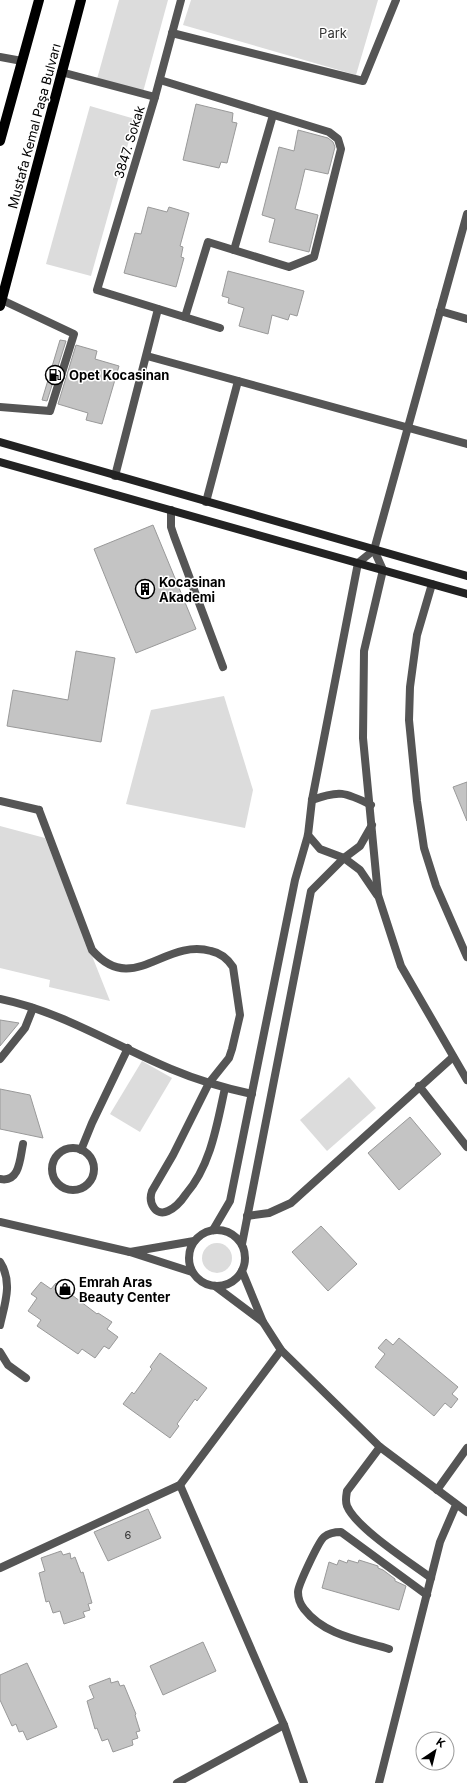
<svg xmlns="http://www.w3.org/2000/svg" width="467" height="1783" font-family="Inter,sans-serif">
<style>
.green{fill:#dcdcdc}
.building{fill:#c4c4c4;stroke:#999}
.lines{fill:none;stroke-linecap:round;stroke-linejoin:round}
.lane{stroke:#555;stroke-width:8}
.street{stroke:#555;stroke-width:8}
.secondary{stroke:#222;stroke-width:8}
.primary{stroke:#000;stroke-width:10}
.labels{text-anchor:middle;stroke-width:3;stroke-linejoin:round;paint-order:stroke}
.number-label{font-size:11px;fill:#313131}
.park-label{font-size:13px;fill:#333;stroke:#fff}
.street-label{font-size:13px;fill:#000;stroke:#fff}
.poi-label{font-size:13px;font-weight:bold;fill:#000;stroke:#fff;text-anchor:start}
</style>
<rect width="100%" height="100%" fill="#fff"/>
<g class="green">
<path d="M119,0H168L143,92L97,79Z"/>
<path d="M191,0H378L356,75L183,25Z"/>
<path d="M90,106L135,119L91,276L46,264Z"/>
<path d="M224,696L253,790L245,828L126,804L151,710Z"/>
<path d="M0,826L45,838L110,1001L49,987L50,980L0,968Z"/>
<path d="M142,1061L172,1078L140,1132L110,1114Z"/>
<path d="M349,1077L376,1108L327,1151L300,1120Z"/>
<circle cx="217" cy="1258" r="15"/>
</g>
<g class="building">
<path d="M196,104L233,113L232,122L237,123L227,163L221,162L219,168L183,160Z"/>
<path d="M298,130L328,138L333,142L335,147L328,174L305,169L300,190L295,209L318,215L309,252L269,242L275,219L262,215L279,147L294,151Z"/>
<path d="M148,207L167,212L169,207L189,213L180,246L183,247L181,257L184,258L176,287L124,273L135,233L141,234Z"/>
<path d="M228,271L304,291L297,316L290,314L288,320L272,315L268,334L239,326L244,308L228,303L229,298L222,296Z"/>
<path d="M60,340L66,341L47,401L42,400Z"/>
<path d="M76,345L97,351L95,359L119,366L102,424L86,420L88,413L58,404Z"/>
<path d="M153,525L196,629L136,653L94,549Z"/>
<path d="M76,651L115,658L101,742L7,726L13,690L68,700Z"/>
<path d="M467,782V821L453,787Z"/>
<path d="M0,1020L19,1023L0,1046Z"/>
<path d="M0,1089L30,1095L43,1138L0,1129Z"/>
<path d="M410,1117L441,1154L399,1190L368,1153Z"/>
<path d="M321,1226L357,1264L328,1291L292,1252Z"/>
<path d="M41,1282L51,1289L56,1283L97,1314L98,1313L112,1322L107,1329L118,1337L109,1349L104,1346L95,1358L82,1349L78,1354L37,1326L41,1320L28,1311L37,1298L31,1294Z"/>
<path d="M399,1338L458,1387L452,1394L458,1399L451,1408L445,1403L434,1416L375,1367L385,1354L378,1348L386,1339L393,1345Z"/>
<path d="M160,1353L207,1388L197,1401L195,1399L177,1424L179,1426L170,1438L123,1404L132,1392L134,1394L152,1369L150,1367Z"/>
<path d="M148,1509L161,1538L108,1561L94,1532Z"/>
<path d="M61,1551L63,1555L70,1553L71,1559L75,1557L81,1573L83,1572L92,1603L88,1604L90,1610L83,1612L85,1617L64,1624L60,1611L53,1613L49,1601L46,1602L39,1573L45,1571L41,1558Z"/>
<path d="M339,1560L347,1563L348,1560L358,1563L359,1560L378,1566V1568L383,1570L395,1579V1581L406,1586L399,1610L322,1588L329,1562L337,1565Z"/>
<path d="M203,1642L216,1671L163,1695L150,1666Z"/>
<path d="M27,1663L57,1727L27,1740L23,1731L19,1732L16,1724L12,1726L0,1700V1675Z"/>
<path d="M110,1678L111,1683L118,1681L120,1686L124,1685L136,1714L135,1715L140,1731L136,1732L138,1738L132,1740L133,1745L113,1752L108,1739L102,1741L97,1728L95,1729L87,1701L94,1698L89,1686Z"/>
</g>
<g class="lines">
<g class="lane">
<path d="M61,72L155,97"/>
<path d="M160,80L329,132L338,139L341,149L314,257L289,267L208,242L185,317"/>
<path d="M234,250L273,115"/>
<path d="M147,356L467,444"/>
<path d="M0,407L50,411L74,334L2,300"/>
<path d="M206,502L238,381"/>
<path d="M171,510V527L174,536L223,667"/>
<path d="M432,584L417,635L410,687L409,720L417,801L424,848L436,886L467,957"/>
<path d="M39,810L92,950C133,997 164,938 211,951C221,953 227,958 233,967L240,1015L232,1049L229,1058L209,1083L173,1155L152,1191C148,1202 155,1217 168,1211C175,1208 182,1200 186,1194C211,1165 217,1124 225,1088"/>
<path d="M0,1059L25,1028L33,1008"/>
<circle cx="73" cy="1169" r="21"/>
<path d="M81,1150L92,1123L128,1048"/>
<path d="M0,1179C20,1183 20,1158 23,1144"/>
<path d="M0,1262C13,1282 5,1303 0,1325"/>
<path d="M0,1352L8,1365L26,1378"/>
<path d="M380,1447L347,1491C346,1497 345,1501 347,1506C356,1528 411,1563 431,1578"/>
<path d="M437,1490L467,1448"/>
<path d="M389,1649C359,1640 324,1635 304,1609C300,1604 298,1598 298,1592C298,1585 319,1541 324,1537C329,1533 335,1532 341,1532L427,1595"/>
</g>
<g class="street">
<path d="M181,0L155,97L97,290L220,328"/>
<path d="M172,33L363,81L396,0"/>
<path d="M0,57L22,61"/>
<path d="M440,311L467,319"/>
<path d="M115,476L158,309"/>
<path d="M374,550L383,570L364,651L363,738L378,895L401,966L467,1080"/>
<path d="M312,800C339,790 345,792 371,805"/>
<path d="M0,801L39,810"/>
<path d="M308,835L320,849L344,858L360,870L377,895"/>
<path d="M0,999C63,1012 113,1045 171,1069C197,1080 224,1088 252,1094"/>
<path d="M419,1086L467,1147"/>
<path d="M247,1216L269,1213L291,1203L453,1057"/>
<path d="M0,1222L130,1252"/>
<circle cx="217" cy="1258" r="28"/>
<path d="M213,1230L230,1201L295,880L308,835L312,800L358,563L374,550L467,214"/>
<path d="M242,1244L311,891L344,858L360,846L372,825"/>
<path d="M192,1272L130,1252L194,1241"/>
<path d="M215,1286L263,1322L242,1271"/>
<path d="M263,1322L281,1350L380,1447L467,1512"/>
<path d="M180,1485L284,1725L304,1783"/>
<path d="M0,1568L180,1485L281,1350"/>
<path d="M177,1783L284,1725"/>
<path d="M379,1783L440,1542L456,1505"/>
</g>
<g class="secondary">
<path d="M0,442L467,576"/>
<path d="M0,462L467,594"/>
</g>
<g class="primary">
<path d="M0,141L39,0"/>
<path d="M0,306L81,0"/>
</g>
</g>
<defs>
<g id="fuel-ring" transform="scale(1)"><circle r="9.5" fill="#fff" stroke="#000" stroke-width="1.5"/><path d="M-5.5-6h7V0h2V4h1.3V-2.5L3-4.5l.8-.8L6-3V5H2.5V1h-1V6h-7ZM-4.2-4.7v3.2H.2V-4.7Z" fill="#000"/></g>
<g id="building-ring" transform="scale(1)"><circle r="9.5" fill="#fff" stroke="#000" stroke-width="1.5"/><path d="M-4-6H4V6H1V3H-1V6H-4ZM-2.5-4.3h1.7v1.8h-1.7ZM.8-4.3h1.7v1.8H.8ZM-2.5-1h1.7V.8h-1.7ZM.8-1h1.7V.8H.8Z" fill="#000"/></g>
<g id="shop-ring" transform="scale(1)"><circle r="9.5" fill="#fff" stroke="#000" stroke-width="1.5"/><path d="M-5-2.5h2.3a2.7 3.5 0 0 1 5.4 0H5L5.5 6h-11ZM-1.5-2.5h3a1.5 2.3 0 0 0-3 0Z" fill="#000"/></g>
</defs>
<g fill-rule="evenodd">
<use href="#fuel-ring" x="55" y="375"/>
<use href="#building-ring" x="145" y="589"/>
<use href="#shop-ring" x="65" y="1289"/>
</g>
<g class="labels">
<g class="number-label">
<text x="128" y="1539">6</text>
</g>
<g class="park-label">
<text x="333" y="38">Park</text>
</g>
<g class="street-label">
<text transform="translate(34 126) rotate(-75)" y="5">Mustafa Kemal Paşa Bulvarı</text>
<text transform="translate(129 142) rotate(-73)" y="5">3847. Sokak</text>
</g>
<g class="poi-label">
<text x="69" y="380">Opet Kocasinan</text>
<text x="159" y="587">Kocasinan<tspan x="159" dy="15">Akademi</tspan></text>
<text x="79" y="1287">Emrah Aras<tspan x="79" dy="15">Beauty Center</tspan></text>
</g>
</g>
<g transform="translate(435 1751) rotate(35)"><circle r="19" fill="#ffffff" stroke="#999999"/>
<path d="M0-3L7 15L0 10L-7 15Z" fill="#000000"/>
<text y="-6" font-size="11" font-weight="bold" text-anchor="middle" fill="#000000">K</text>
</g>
</svg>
